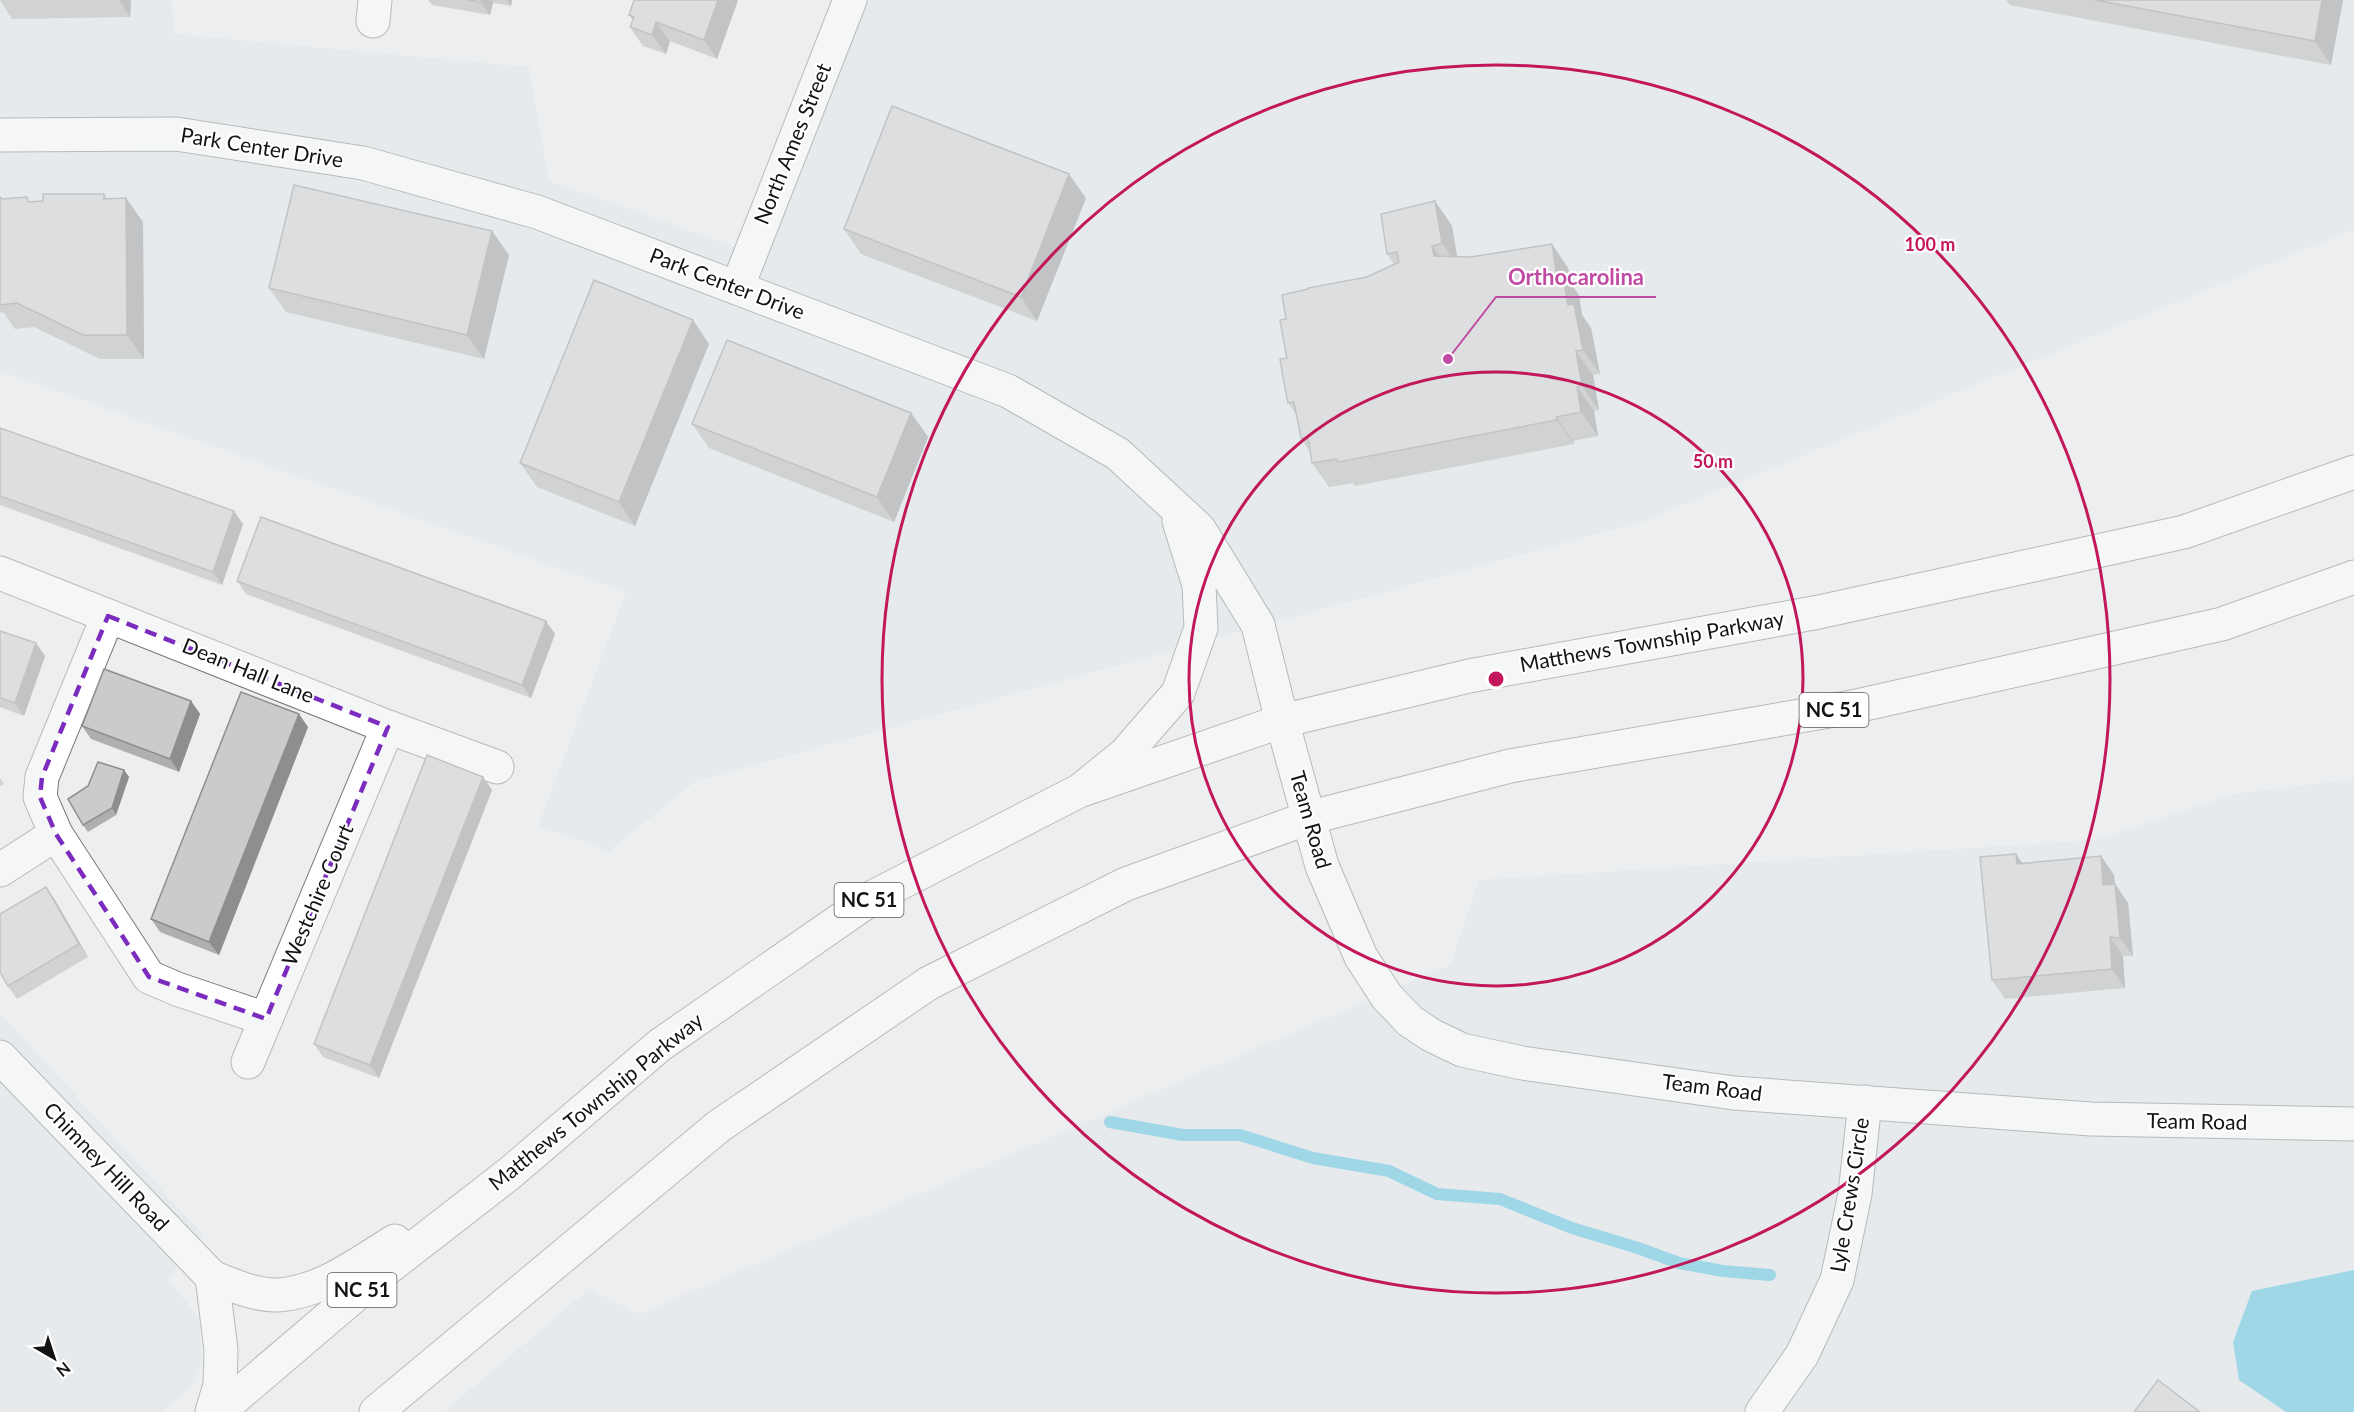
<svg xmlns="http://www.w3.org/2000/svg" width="2354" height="1412" font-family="Lato,sans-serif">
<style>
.built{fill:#dee4eb}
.water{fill:#40bbde}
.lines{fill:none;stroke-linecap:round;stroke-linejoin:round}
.stream{stroke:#40bbde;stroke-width:12}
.street-casing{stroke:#78797a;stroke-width:35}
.primary-casing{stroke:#78797a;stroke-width:35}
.street{stroke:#fff;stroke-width:33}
.primary{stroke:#fff;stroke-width:33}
.wall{fill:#afafb0}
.shaded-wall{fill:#8e8e90}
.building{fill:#cbcbcd;stroke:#8e8e90;stroke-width:1.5}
.marked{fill:none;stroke:#7b2cbf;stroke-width:4.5;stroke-dasharray:12 8;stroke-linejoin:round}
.ring{fill:none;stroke:#c2185b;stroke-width:3}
.labels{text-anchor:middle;stroke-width:4.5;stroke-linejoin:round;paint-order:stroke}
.shield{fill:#fff;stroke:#5a5a5a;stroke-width:1.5}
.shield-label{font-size:20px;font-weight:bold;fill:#131313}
.street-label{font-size:21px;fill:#131313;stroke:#fff}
.centre{fill:#c2185b;stroke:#fff;stroke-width:3}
.ring-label{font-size:18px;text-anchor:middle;font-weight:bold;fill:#c2185b;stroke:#fff;stroke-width:4.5;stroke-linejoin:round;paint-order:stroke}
.leader{fill:none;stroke:#c04ba2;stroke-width:2}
.callout-dot{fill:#c04ba2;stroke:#fff;stroke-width:2}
.callout-label{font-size:22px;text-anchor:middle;font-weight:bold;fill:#c04ba2;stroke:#fff;stroke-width:4.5;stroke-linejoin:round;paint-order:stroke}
</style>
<rect width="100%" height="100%" fill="#edeeef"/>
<g class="built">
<path d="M0,0H172L174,34L529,67L549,181L762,256L865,0H2354V229L1644,521L696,781L609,851L538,826L626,592L0,371Z"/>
<path d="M2354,779V1412H444L589,1289L640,1314L1450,965L1479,880L2096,840L2234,794Z"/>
<path d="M0,1013L204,1236L168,1279L199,1318L202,1362L188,1390L161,1412H0Z"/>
</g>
<path class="water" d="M2354,1270V1412H2286L2239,1380L2233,1342L2252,1291Z"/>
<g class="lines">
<path class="stream" d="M1110,1122L1183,1135H1240L1313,1158L1389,1171L1437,1194L1500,1199L1572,1228L1638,1248L1679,1263L1723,1271L1770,1275"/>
<g class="street-casing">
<g id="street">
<path d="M373,21L375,0"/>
<path d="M0,135L176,134L363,163L537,212L1008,391L1118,454L1199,529L1258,625L1282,721L1322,866L1361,957L1387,997L1410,1021L1431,1035L1462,1050L1522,1063L1734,1093L2091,1119L2354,1124"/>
<path d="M737,288L850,0"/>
<path d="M0,573L388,727L497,767"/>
<path d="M108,616L42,777L40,797L56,834L149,977L177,989L266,1019"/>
<path d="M1083,788L1125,754L1178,693L1201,628L1199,585L1179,521"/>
<path d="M0,870L56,834"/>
<path d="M0,1057L212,1277"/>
<path d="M248,1062L388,727"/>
<path d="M1762,1412L1802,1355L1837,1280L1855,1194L1865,1102"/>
</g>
</g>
<g class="primary-casing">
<g id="primary">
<path d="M212,1412L220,1385L221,1350L212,1277C232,1285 256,1296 278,1295C322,1292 359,1263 395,1241"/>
<path d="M218,1412L380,1274L510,1173L660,1045L875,896L1079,791L1282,721L1469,676L1819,612L2184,532L2354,472"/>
<path d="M376,1412L719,1126L929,983L1126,884L1308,818L1510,766L1852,707L2222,624L2354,577"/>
</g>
</g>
<use href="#street" class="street"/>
<use href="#primary" class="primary"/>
</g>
<g class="wall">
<path d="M0,0H131L130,17L12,19Z"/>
<path d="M428,0H512L511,6L493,3L490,15L432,5Z"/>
<path d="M738,0L717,59L670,41L666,54L643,46L630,27L633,20L629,15Z"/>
<path d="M2006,0H2343L2331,65L2010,5Z"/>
<path d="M104,194L107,198L143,222L144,359H100L34,327L15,329L4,313L0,312V197L2,199L31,202Z"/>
<path d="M1086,198L1037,321L861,254L844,229Z"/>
<path d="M1435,201L1452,226L1457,256L1568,268L1571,284L1579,295L1582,315L1591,328L1600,374L1593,375L1599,410L1594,411L1598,436L1573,441L1574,444L1355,486L1353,483L1329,487L1312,463L1310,452L1301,438L1296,414L1288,403L1286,319L1394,264L1387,254Z"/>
<path d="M509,255L484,359L286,312L269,288Z"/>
<path d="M709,344L635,526L537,487L520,463Z"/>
<path d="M911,413L928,437L894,522L709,448L692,424Z"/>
<path d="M0,428L243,524L222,585L0,505Z"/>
<path d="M237,581L555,634L531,698L246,594Z"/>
<path d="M0,631L36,643L45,656L24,716L0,707Z"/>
<path d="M191,701L200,714L179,772L91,739L82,726Z"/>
<path d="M308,727L219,955L160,932L151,919Z"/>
<path d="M124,770L129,777L116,815L88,832L83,825Z"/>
<path d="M483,777L492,790L379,1078L323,1057L314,1044Z"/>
<path d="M0,778L4,784L0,786Z"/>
<path d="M2016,854L2022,863L2101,856L2114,875L2115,884L2128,903L2133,956H2123L2125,988L2005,999L1992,980Z"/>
<path d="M46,887L55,900L88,957L17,999L8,986Z"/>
</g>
<g class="shaded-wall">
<path d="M119,0H131L130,17Z"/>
<path d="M482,0H491L493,3L490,15L481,3Z"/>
<path d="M507,0H512L511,6Z"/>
<path d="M718,0H738L717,59L704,40Z"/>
<path d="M2322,0H2343L2331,65L2315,41Z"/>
<path d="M656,22L670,41L666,54L652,35Z"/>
<path d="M1069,174L1086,198L1037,321L1021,297Z"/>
<path d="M126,198L143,222L144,359L127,335Z"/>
<path d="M1435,201L1452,226L1459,268L1442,243Z"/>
<path d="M492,231L509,255L484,359L467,335Z"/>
<path d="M1552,244L1568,268L1571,284L1579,295L1582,315L1591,328L1600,374L1583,350L1556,271Z"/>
<path d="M1432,246L1449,270L1434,256Z"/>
<path d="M693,320L709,344L635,526L619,502Z"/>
<path d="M1576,351L1593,375L1599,410L1582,386Z"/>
<path d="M1577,387L1594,411L1598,436L1581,412Z"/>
<path d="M911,413L928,437L894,522L877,497Z"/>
<path d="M1556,417L1573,441L1574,444L1557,420Z"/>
<path d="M234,511L243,524L222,585L213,572Z"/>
<path d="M546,621L555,634L531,698L522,685Z"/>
<path d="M36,643L45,656L24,716L15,703Z"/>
<path d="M191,701L200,714L179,772L170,759Z"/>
<path d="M299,714L308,727L219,955L209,942Z"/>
<path d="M124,770L129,777L116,815L112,808Z"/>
<path d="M483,777L492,790L379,1078L370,1065Z"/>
<path d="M2016,854L2029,873L2017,864Z"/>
<path d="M2101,856L2114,875L2116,903L2103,885Z"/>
<path d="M2115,884L2128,903L2133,956L2120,938Z"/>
<path d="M46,887L55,900L88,957L79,944Z"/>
<path d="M2110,937L2123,956L2125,988L2112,969Z"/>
</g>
<g class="building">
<path d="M467,0H482L481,3Z"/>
<path d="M634,0H718L704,40L656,22L652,35L630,27L634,17L629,15Z"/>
<path d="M2095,0H2322L2315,41Z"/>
<path d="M892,106L1069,174L1021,297L844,229Z"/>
<path d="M294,185L492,231L467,335L269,288Z"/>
<path d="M43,194H104V199L126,198L127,335H83L17,303L0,305V197L2,199L27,197L28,202L43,201Z"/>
<path d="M1435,201L1442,243L1432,246L1434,256L1471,257L1552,244L1556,271H1562L1568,305L1574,304L1583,350L1576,351L1582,386L1577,387L1581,412L1556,417L1557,420L1338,462L1337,459L1312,463L1308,437L1301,438L1294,402L1288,403L1283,377L1280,359L1287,358L1280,320L1286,319L1282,295L1308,289V288L1367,277L1399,262L1397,252L1387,254L1381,214Z"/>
<path d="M594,280L693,320L619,502L520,463Z"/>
<path d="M727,340L911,413L877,497L692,424Z"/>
<path d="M0,428L234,511L213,572L0,496Z"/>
<path d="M261,517L546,621L522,685L237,581Z"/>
<path d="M0,631L36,643L15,703L0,698Z"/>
<path d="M104,669L191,701L170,759L82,726Z"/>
<path d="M241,692L299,714L209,942L151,919Z"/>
<path d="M427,755L483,777L370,1065L314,1044Z"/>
<path d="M98,762L124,770L112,808L83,825L68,799L88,786Z"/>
<path d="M2016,854L2017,864L2101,856L2103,885L2115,884L2120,938L2110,937L2112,969L1992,980L1980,857Z"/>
<path d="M46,887L79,944L8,986L0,972V914Z"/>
<path d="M2158,1380L2200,1412H2134Z"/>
</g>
<path d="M0 0H2354V1412H0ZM108,616L388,727L266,1019L149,977L56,834L40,797L42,777Z" fill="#edeeef" fill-opacity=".55" fill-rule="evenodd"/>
<path class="marked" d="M108,616L388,727L266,1019L149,977L56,834L40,797L42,777Z"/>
<g class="ring">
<circle cx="1496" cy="679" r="307"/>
<circle cx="1496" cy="679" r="614"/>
</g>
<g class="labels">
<g class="shield">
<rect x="1799.5" y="693" width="69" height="34" rx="4.5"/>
<rect x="834.5" y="883" width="69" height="34" rx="4.5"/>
<rect x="327.5" y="1273" width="69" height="34" rx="4.5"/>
</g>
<g class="shield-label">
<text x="1834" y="717">NC 51</text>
<text x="869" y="907">NC 51</text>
<text x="362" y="1297">NC 51</text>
</g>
<g class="street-label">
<text transform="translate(793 144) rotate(-68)" y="7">North Ames Street</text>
<text transform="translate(262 148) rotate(9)" y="7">Park Center Drive</text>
<text transform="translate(727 284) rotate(21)" y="7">Park Center Drive</text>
<text transform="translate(1652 642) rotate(-10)" y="7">Matthews Township Parkway</text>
<text transform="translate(248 671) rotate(22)" y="7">Dean Hall Lane</text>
<text transform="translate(1310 820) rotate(74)" y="7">Team Road</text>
<text transform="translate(318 895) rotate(-67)" y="7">Westchire Court</text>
<text transform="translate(1712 1088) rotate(7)" y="7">Team Road</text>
<text transform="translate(596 1102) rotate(-39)" y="7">Matthews Township Parkway</text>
<text transform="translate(2197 1122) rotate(1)" y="7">Team Road</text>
<text transform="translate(106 1167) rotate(46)" y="7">Chimney Hill Road</text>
<text transform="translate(1850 1195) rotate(-81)" y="7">Lyle Crews Circle</text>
</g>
</g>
<circle cx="1496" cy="679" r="9" class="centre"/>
<g class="ring-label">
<text x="1930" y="251">100 m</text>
<text x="1713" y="468">50 m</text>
</g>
<path class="leader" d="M1448 359L1496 297H1656"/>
<circle class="callout-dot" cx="1448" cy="359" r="6"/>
<g class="callout-label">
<text x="1576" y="285">Orthocarolina</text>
</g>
<g transform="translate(54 1358) rotate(141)" stroke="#ffffff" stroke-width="4.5" paint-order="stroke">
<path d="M0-4.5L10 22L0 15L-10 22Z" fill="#131313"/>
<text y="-9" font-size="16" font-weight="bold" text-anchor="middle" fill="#131313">N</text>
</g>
</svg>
